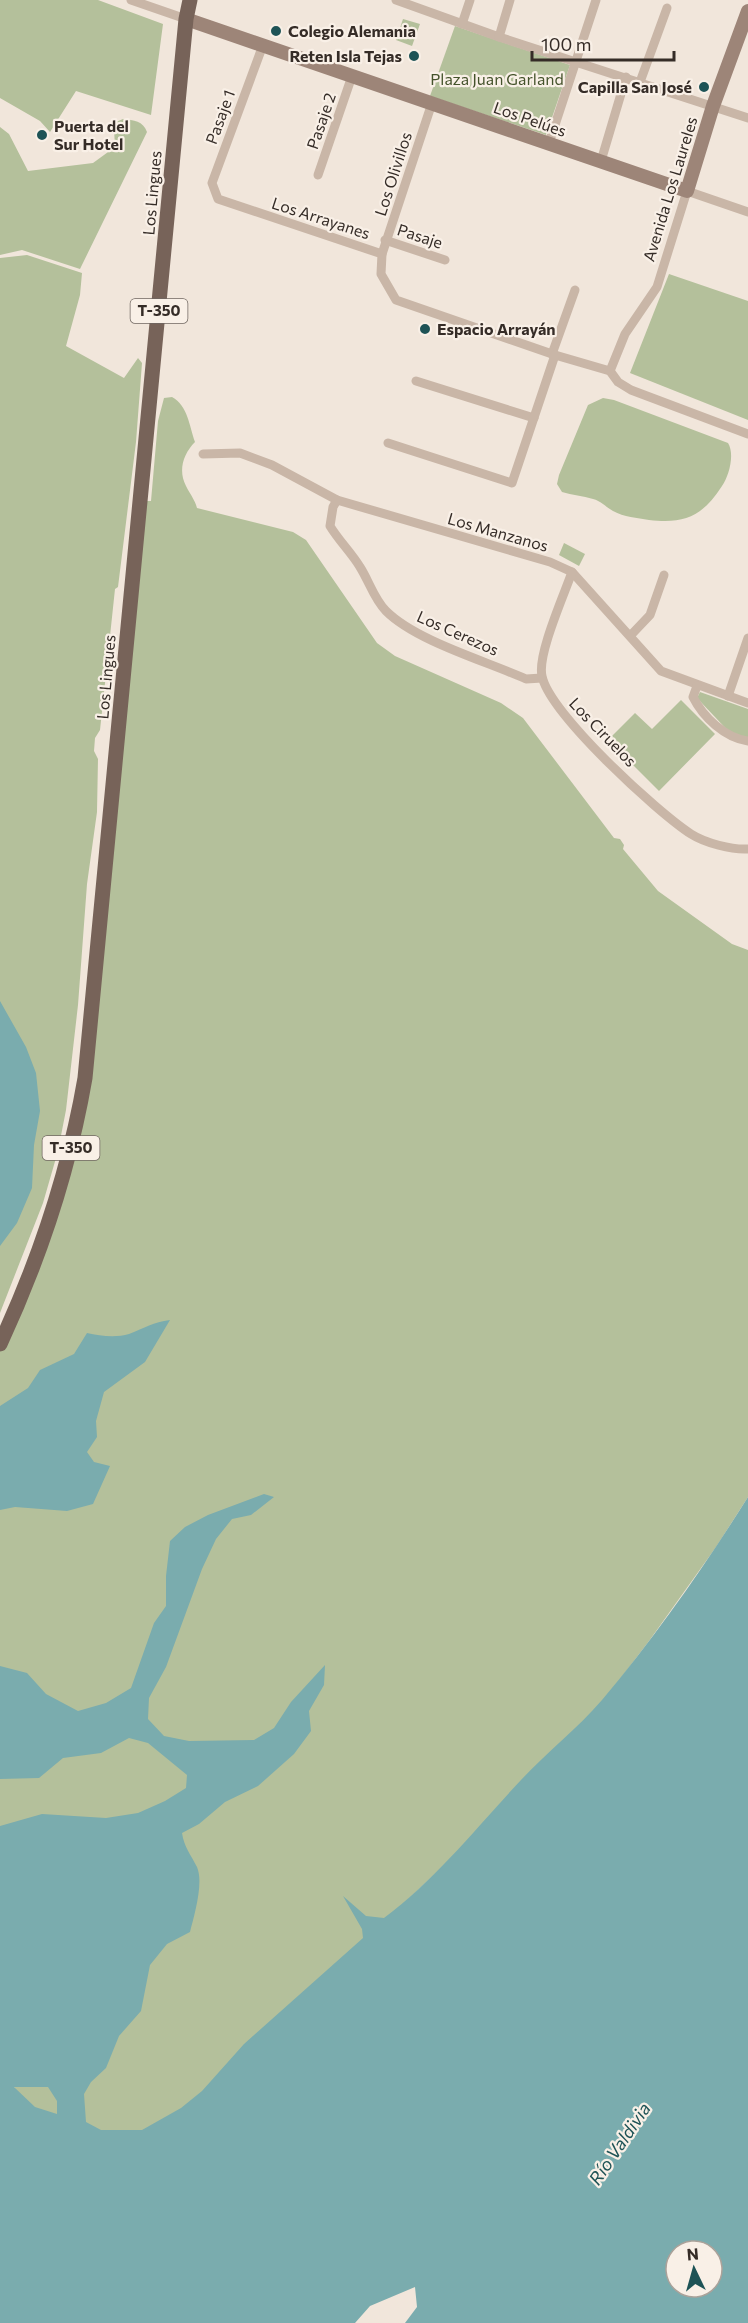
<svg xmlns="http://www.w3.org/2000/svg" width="748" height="2323" font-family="Commissioner,sans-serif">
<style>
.green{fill:#b4c09b}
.water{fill:#7aacae;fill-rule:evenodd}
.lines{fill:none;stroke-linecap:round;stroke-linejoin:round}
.street{stroke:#c9b6a7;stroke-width:9}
.secondary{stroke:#9d8578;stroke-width:14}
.primary{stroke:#776359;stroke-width:15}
.poi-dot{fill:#1e5356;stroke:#f9f0e7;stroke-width:2}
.labels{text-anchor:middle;stroke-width:4.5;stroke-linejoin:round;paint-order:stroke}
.shield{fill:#f9f0e7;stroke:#706761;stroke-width:1.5}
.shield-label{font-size:15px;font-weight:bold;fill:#352c27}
.poi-label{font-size:16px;font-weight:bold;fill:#352c27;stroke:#f9f0e7;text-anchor:start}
.park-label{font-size:16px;fill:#45532c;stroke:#f9f0e7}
.street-label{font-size:16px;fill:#352c27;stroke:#f9f0e7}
.water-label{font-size:18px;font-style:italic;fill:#1e5356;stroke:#f9f0e7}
</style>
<rect width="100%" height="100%" fill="#f1e6db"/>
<g class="green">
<path d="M0,0H98L163,24L151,115L76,91L50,132L40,121L0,98Z"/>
<path d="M403,19L420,24L412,46L396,40Z"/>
<path d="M455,26L570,65L546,135L430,96Z"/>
<path d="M123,119C134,120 143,121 147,132L80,269L22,250L0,255V127L9,134L28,171L93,163L115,147L114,129L116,122Z"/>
<path d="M27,255L82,273L80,295L66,346L124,378L138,358L142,363L136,442L118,587L115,589L100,730L95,738L94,751L98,759L97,812L87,884L78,1005L66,1110L58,1151L43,1203L0,1313V258Z"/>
<path d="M669,274L748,301V420L630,373Z"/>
<path d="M172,397C188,406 189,425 195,442C183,454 178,471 186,486C190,494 195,500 197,508L293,532L306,540L377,643L395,656L501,703L523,718L614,838L620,839L624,845L623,849L658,891L732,944L748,950V1497L716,1547L649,1641L589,1720L438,1871L168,2127L136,2143L45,2126L13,2086L0,2066V1347L71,1144L146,501H151L158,421L164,398Z"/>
<path d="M603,398L614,400L728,443C735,454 729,476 722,486C702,517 684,524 649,520C637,518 624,517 613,511C606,507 601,501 593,499C583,496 572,495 562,492L557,484L559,475L588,405Z"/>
<path d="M564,543L585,554L579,566L559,555Z"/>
<path d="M700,692L748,709V738L732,735L697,698Z"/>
<path d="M681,700L715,734L659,791L608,740L635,713L652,729Z"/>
</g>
<g class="water">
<path d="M0,1001L26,1047L36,1073L40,1111L34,1145L32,1188L17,1223L0,1246Z"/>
<path d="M170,1320L145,1362L104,1392L96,1421L97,1437L87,1452L94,1462L110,1466L93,1504L67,1511L15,1507L0,1510V1406L28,1388L40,1370L74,1354L87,1333C100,1336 116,1338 129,1334C145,1328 153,1322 170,1320Z"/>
<path d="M264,1494L274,1497L251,1515L232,1519L216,1539L202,1569L166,1667L149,1698L148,1719L164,1736L189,1741L254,1740L274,1728L291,1702L325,1665L324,1685L309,1711L311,1731L294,1754L258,1786L225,1802L199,1824L182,1833C184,1847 191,1855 197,1867C204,1883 194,1916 190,1932L167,1944L150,1965L141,2011L119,2036L106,2068L91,2082L84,2094L86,2122L101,2130H142L181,2108L202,2091L244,2044L363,1938L362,1929L343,1896L366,1916L384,1918C436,1879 477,1827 521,1780C547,1752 578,1728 602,1700C656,1636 704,1567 748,1497V2323H405L417,2307L415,2287L370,2306L355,2323H0V1826L42,1814L106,1818L138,1813L165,1801L186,1788L187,1775L148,1743L129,1738L101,1753L63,1758L39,1778L0,1779V1666L27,1673L46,1694L78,1711L106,1703L131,1688L154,1623L166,1606V1576L170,1541L185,1527L208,1515ZM14,2087H48L57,2101V2114L35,2107ZM676,2251H712V2287H676Z"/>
</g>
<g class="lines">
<g class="street">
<path d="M131,0L186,19"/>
<path d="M396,0L499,37L748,118"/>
<path d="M462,24L470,0"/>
<path d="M499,37L510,0"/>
<path d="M263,45L212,183L218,199L382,254L381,274L396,300L555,355L610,371L618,382L631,390L748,434"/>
<path d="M640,82L667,8"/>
<path d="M549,143L596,0"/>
<path d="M601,161L626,77"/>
<path d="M318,175L352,76"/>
<path d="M385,240L445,260"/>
<path d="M382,254L432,103"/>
<path d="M552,354L575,290"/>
<path d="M610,371L625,334L657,287L687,191L748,212"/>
<path d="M416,381L534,418"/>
<path d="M388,443L512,483L555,355"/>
<path d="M203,454L240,453L272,465L337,500L550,562L572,572L661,671L748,703"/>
<path d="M337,500L333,507L330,526C339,541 351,552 360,567C369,581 374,599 386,611C416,641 486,661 526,679L542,678"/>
<path d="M572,572C564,595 537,655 542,676C549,713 657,812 691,834C705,843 732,850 748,849"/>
<path d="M631,635L650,615L664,575"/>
<path d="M697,686L693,697C703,717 725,738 748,741"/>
<path d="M728,696L748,638"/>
</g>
<path class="secondary" d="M186,19L687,191L713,106L748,11"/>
<path class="primary" d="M0,1344C40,1258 69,1171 85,1078L186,19L190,0"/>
</g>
<g class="poi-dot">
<circle cx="276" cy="31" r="6"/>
<circle cx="414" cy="56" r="6"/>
<circle cx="704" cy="87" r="6"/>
<circle cx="42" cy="135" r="6"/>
<circle cx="425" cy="329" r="6"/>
</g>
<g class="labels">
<g class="shield">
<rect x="130.5" y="299" width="57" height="24" rx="4.5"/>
<rect x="42.5" y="1136" width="57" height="24" rx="4.5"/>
</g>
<g class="shield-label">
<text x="159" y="316">T-350</text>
<text x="71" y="1153">T-350</text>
</g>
<g class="poi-label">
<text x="288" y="37">Colegio Alemania</text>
<text x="402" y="62" text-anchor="end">Reten Isla Tejas</text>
<text x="692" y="93" text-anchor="end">Capilla San José</text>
<text x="54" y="132">Puerta del<tspan x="54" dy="18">Sur Hotel</tspan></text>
<text x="437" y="335">Espacio Arrayán</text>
</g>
<g class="park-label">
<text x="497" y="85">Plaza Juan Garland</text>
</g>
<g class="street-label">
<text transform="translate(220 117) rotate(-70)" y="6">Pasaje 1</text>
<text transform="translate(530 119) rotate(19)" y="6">Los Pelúes</text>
<text transform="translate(321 121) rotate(-71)" y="6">Pasaje 2</text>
<text transform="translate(393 174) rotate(-72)" y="6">Los Olivillos</text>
<text transform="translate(670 189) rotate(-73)" y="6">Avenida Los Laureles</text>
<text transform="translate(152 193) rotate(-85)" y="6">Los Lingues</text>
<text transform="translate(321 218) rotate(18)" y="6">Los Arrayanes</text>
<text transform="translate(420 236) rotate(18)" y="6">Pasaje</text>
<text transform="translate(498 532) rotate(16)" y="6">Los Manzanos</text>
<text transform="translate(458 633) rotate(24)" y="6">Los Cerezos</text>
<text transform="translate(106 677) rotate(-85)" y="6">Los Lingues</text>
<text transform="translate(603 732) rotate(46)" y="6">Los Ciruelos</text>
</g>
<g class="water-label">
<text transform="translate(620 2144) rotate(-56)" y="6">Río Valdivia</text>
</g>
</g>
<g transform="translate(694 2269) rotate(355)"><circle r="28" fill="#f9f0e7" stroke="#aba29a" stroke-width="1.5"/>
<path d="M0-4.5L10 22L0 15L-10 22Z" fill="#1e5356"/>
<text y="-9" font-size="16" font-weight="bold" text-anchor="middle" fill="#352c27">N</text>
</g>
<path d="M532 51v9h142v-9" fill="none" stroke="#352c27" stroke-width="3"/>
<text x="541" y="51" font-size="18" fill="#352c27" stroke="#f9f0e7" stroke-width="4.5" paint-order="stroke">100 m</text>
</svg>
